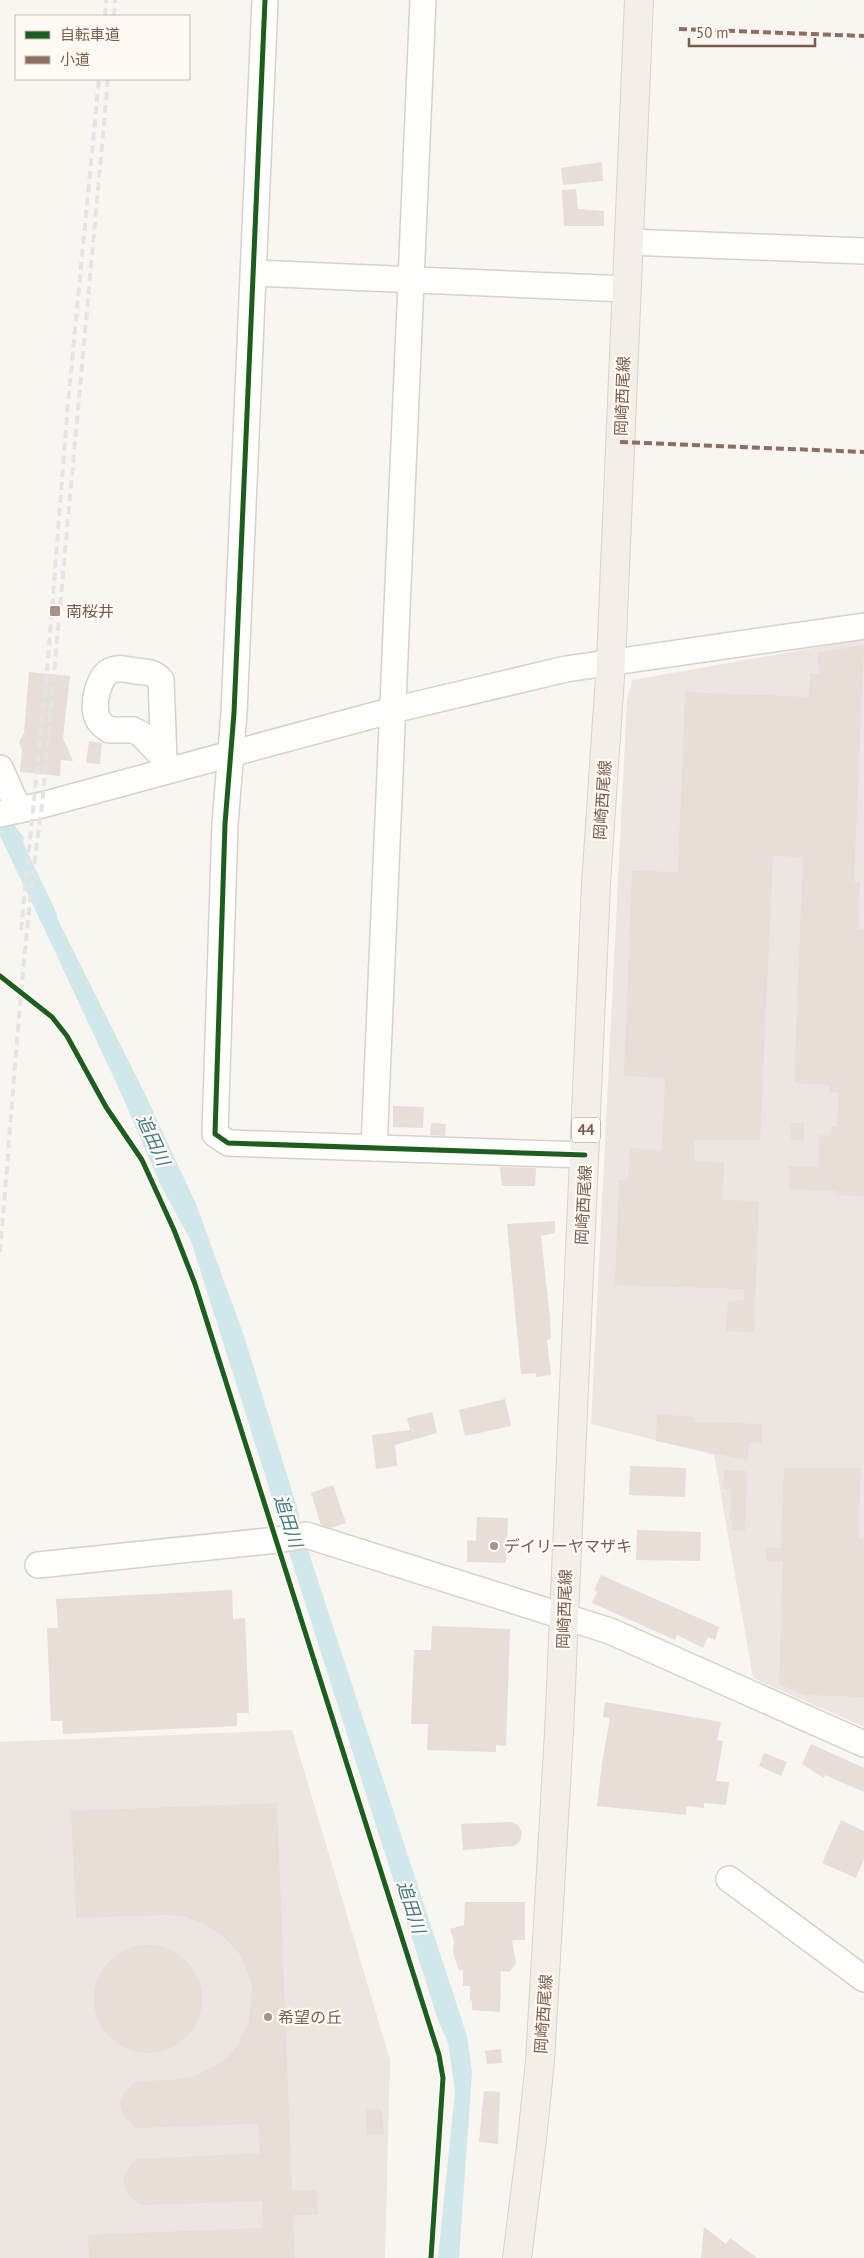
<svg xmlns="http://www.w3.org/2000/svg" width="864" height="2258" font-family="'PT Sans','Noto Sans JP',sans-serif">
<style>
.industrial{fill:#ede5e0}
.water{fill:#d0e8ea}
.lines{fill:none;stroke-linecap:round;stroke-linejoin:round}
.canal{stroke:#d0e8ea;stroke-width:18}
.building{fill:#e6ded7}
.minor-casing{stroke:#d7d1cb;stroke-width:28}
.major-casing{stroke:#dad1cc;stroke-width:30}
.minor{stroke:#fefefd;stroke-width:25}
.major{stroke:#f3eee8;stroke-width:28}
.rail{stroke:#e6e3e7;stroke-width:4;stroke-dasharray:8 5;stroke-linecap:butt}
.quiet{stroke:#8d6e63;stroke-width:4;stroke-dasharray:8 4;stroke-linecap:butt}
.cycleway-casing{stroke:#fffaf3;stroke-width:8}
.cycleway{stroke:#1b5e20;stroke-width:5}
.poi-dot{fill:#a69286;stroke:#fffaf3;stroke-width:2}
.labels{text-anchor:middle;stroke-width:4.5;stroke-linejoin:round;paint-order:stroke}
.shield{fill:#fffaf3;stroke:#a28b7f;stroke-width:1}
.shield-label{font-size:15px;font-weight:bold;fill:#7a5c4d}
.street-label{font-size:16px;fill:#7a5c4d;stroke:#fffaf3}
.poi-label{font-size:16px;fill:#7a5c4d;stroke:#fffaf3;text-anchor:start}
.water-label{font-size:18px;font-style:italic;fill:#437c86;stroke:#fffaf3}
</style>
<rect width="100%" height="100%" fill="#f9f5f0"/>
<g class="industrial">
<path d="M864,639V1727L753,1678L714,1455L591,1424L627,700L632,680Z"/>
<path d="M292,1730L390,2060L385,2258H0V1742Z"/>
</g>
<g class="water">
<path d="M15,827L24,837L20,866L3,833Z"/>
<path d="M39,882L145,1094L196,1204L244,1336L299,1514L298,1531L283,1532L191,1241L161,1186L120,1091L36,911Z"/>
<path d="M305,1541L467,2036L472,2072L459,2258H438L455,2091L448,2043L438,2020L286,1543Z"/>
</g>
<g class="lines">
<path class="canal" d="M0,815L48,916"/>
</g>
<g class="building">
<path d="M602,162L603,181L563,185L561,168Z"/>
<path d="M576,189L578,209L604,211V226H564L562,190Z"/>
<path d="M864,645L854,882H860L858,929H864V1196L836,1195V1191L789,1189V1166L818,1167L819,1135L831,1136L832,1126L837,1127L839,1093L829,1092L830,1085L794,1083L803,857L773,856L760,1140H694V1161L724,1163L723,1200L759,1201L754,1332L726,1331L728,1302L744,1300V1289L615,1285L619,1180L628,1181L630,1148L662,1150L663,1132L665,1078L624,1076L632,871L678,872L685,692L809,697L810,673L820,674L817,653Z"/>
<path d="M29,672L70,676L63,738L73,761L61,760L60,776L20,772L22,750L19,742L24,733Z"/>
<path d="M89,741L102,743L100,764L86,763Z"/>
<path d="M393,1106L424,1107L423,1128L393,1127Z"/>
<path d="M431,1123L446,1124L445,1136L430,1135Z"/>
<path d="M791,1123H804V1141L791,1140Z"/>
<path d="M500,1167L536,1168L535,1186H502Z"/>
<path d="M555,1221V1233L541,1236L550,1317L551,1339L547,1340L551,1375L536,1377V1373L521,1374L507,1224Z"/>
<path d="M505,1399L511,1426L465,1436L459,1410Z"/>
<path d="M432,1412L437,1433L395,1445L397,1466L376,1469L372,1435L410,1430L407,1418Z"/>
<path d="M657,1415L691,1416V1417H695V1422L762,1424V1443L749,1442L748,1460L656,1441Z"/>
<path d="M630,1466L686,1468L685,1497L629,1495Z"/>
<path d="M784,1468H861L858,1539H864V1697L804,1695L779,1684L783,1562L766,1561L767,1547L781,1548Z"/>
<path d="M724,1470L747,1471L745,1531L732,1530V1521H730L731,1489H723Z"/>
<path d="M333,1485L346,1523L331,1528L321,1525L311,1493Z"/>
<path d="M477,1517L508,1518L506,1563L467,1562V1540L476,1541Z"/>
<path d="M637,1530L701,1532L700,1561L636,1560Z"/>
<path d="M601,1575L719,1627L715,1640L708,1637L703,1648L677,1635L675,1640L592,1603L597,1592L594,1590Z"/>
<path d="M232,1590L233,1619L245,1618L249,1713H237V1726L63,1734L62,1721H51L47,1628H58L56,1599Z"/>
<path d="M432,1626L510,1629L506,1746L496,1745V1752L427,1750L428,1724H411L414,1650H431Z"/>
<path d="M605,1702L721,1722L717,1740L723,1741L716,1781L729,1782L726,1805L704,1803V1808L686,1806V1815L597,1806L602,1763L610,1718L603,1717Z"/>
<path d="M811,1744L864,1768V1792L825,1775L824,1778L802,1764Z"/>
<path d="M764,1753L787,1762L781,1776L759,1766Z"/>
<path d="M277,1803L292,2191L317,2190L318,2215H293L295,2258H89L88,2235L263,2228L262,2201L145,2205L138,2204L127,2193L123,2180L124,2175L132,2162L138,2159L260,2153L258,2124L136,2128L123,2116L120,2103L125,2091L134,2083L141,2081L172,2080L195,2076L220,2063L230,2055L238,2044L249,2022L252,1987L249,1976L239,1953L222,1935L203,1923L184,1916L166,1915L76,1918L71,1811Z"/>
<path d="M841,1820L864,1831V1859L856,1878L822,1863Z"/>
<path d="M510,1822L518,1825L522,1832L520,1841L514,1846L463,1850L461,1824Z"/>
<path d="M465,1902H525V1940H512L516,1963L510,1972L501,1971L500,2012L472,2010V2001L470,2000V1986H463V1970H459L453,1952L454,1941L450,1929L464,1925Z"/>
<circle cx="148" cy="1999" r="54"/>
<path d="M501,2049L502,2063L487,2064L485,2051Z"/>
<path d="M484,2091L500,2092L498,2144L479,2142Z"/>
<path d="M382,2109L384,2134L367,2135L366,2110Z"/>
<path d="M704,2227L726,2244L730,2238L757,2258H701Z"/>
</g>
<g class="lines">
<g class="minor-casing">
<g id="minor">
<path d="M265,0L234,713L225,824L215,1134L228,1143L585,1155"/>
<path d="M629,242L864,251"/>
<path d="M254,273L626,289"/>
<path d="M164,758L161,680C154,672 146,672 136,671C128,670 120,667 112,670C98,675 91,707 98,719C100,724 105,727 109,730H133L141,734L164,758L166,770"/>
<path d="M0,768L19,810"/>
<path d="M0,814L42,805L393,710L566,669L864,626"/>
<path d="M374,1148L423,0"/>
<path d="M38,1565L277,1540L306,1535L610,1631L864,1744"/>
<path d="M729,1879L864,1979"/>
</g>
</g>
<g class="major-casing">
<path id="major" d="M517,2258L532,2139L540,2061L559,1732L596,884L611,662L639,0"/>
</g>
<use href="#minor" class="minor"/>
<use href="#major" class="major"/>
<g class="rail">
<path d="M105,16L106,0"/>
<path d="M114,16L115,0"/>
<path d="M21,930L48,660L68,403L99,79"/>
<path d="M0,1252C13,1103 21,953 42,805L108,79"/>
</g>
<g class="quiet">
<path d="M679,29L864,36"/>
<path d="M620,442L864,452"/>
</g>
<g class="cycleway-casing">
<g id="cycleway">
<path d="M265,0L234,713L225,824L215,1134L228,1143L585,1155"/>
<path d="M0,976L52,1017L67,1036L106,1107L142,1160L174,1230L195,1284L439,2055L443,2078L431,2258"/>
</g>
</g>
<use href="#cycleway" class="cycleway"/>
</g>
<g class="poi-dot">
<rect x="49" y="605" width="12" height="12" rx="2.5"/>
<circle cx="494" cy="1546" r="5"/>
<circle cx="268" cy="2017" r="5"/>
</g>
<g class="labels">
<rect class="shield" x="572" y="1117.5" width="28" height="25" rx="4"/>
<g class="shield-label">
<text x="586" y="1135">44</text>
</g>
<g class="street-label">
<text transform="translate(622 396) rotate(-88)" y="6">岡崎西尾線</text>
<text transform="translate(602 800) rotate(-86)" y="6">岡崎西尾線</text>
<text transform="translate(583 1205) rotate(-87)" y="6">岡崎西尾線</text>
<text transform="translate(564 1609) rotate(-88)" y="6">岡崎西尾線</text>
<text transform="translate(543 2014) rotate(-86)" y="6">岡崎西尾線</text>
</g>
<g class="poi-label">
<text x="66" y="617">南桜井</text>
<text x="504" y="1552">デイリーヤマザキ</text>
<text x="278" y="2023">希望の丘</text>
</g>
<g class="water-label">
<text transform="translate(153 1140) rotate(65)" y="6">追田川</text>
<text transform="translate(288 1521) rotate(72)" y="6">追田川</text>
<text transform="translate(411 1907) rotate(72)" y="6">追田川</text>
</g>
</g>
<rect x="15" y="15" width="175" height="65" fill="#fffaf3" stroke="#cabbb1"/>
<rect x="25" y="31" width="25" height="8" fill="#1b5e20" stroke="#cabbb1"/>
<text x="60" y="40" font-size="15" fill="#7a5c4d">自転車道</text>
<rect x="25" y="56" width="25" height="8" fill="#8d6e63" stroke="#cabbb1"/>
<text x="60" y="65" font-size="15" fill="#7a5c4d">小道</text>
<path d="M689 38v8h126v-8" fill="none" stroke="#7a5c4d" stroke-width="2.5"/>
<text x="696" y="38" font-size="15" fill="#7a5c4d" stroke="#fffaf3" stroke-width="4" paint-order="stroke">50 m</text>
</svg>
